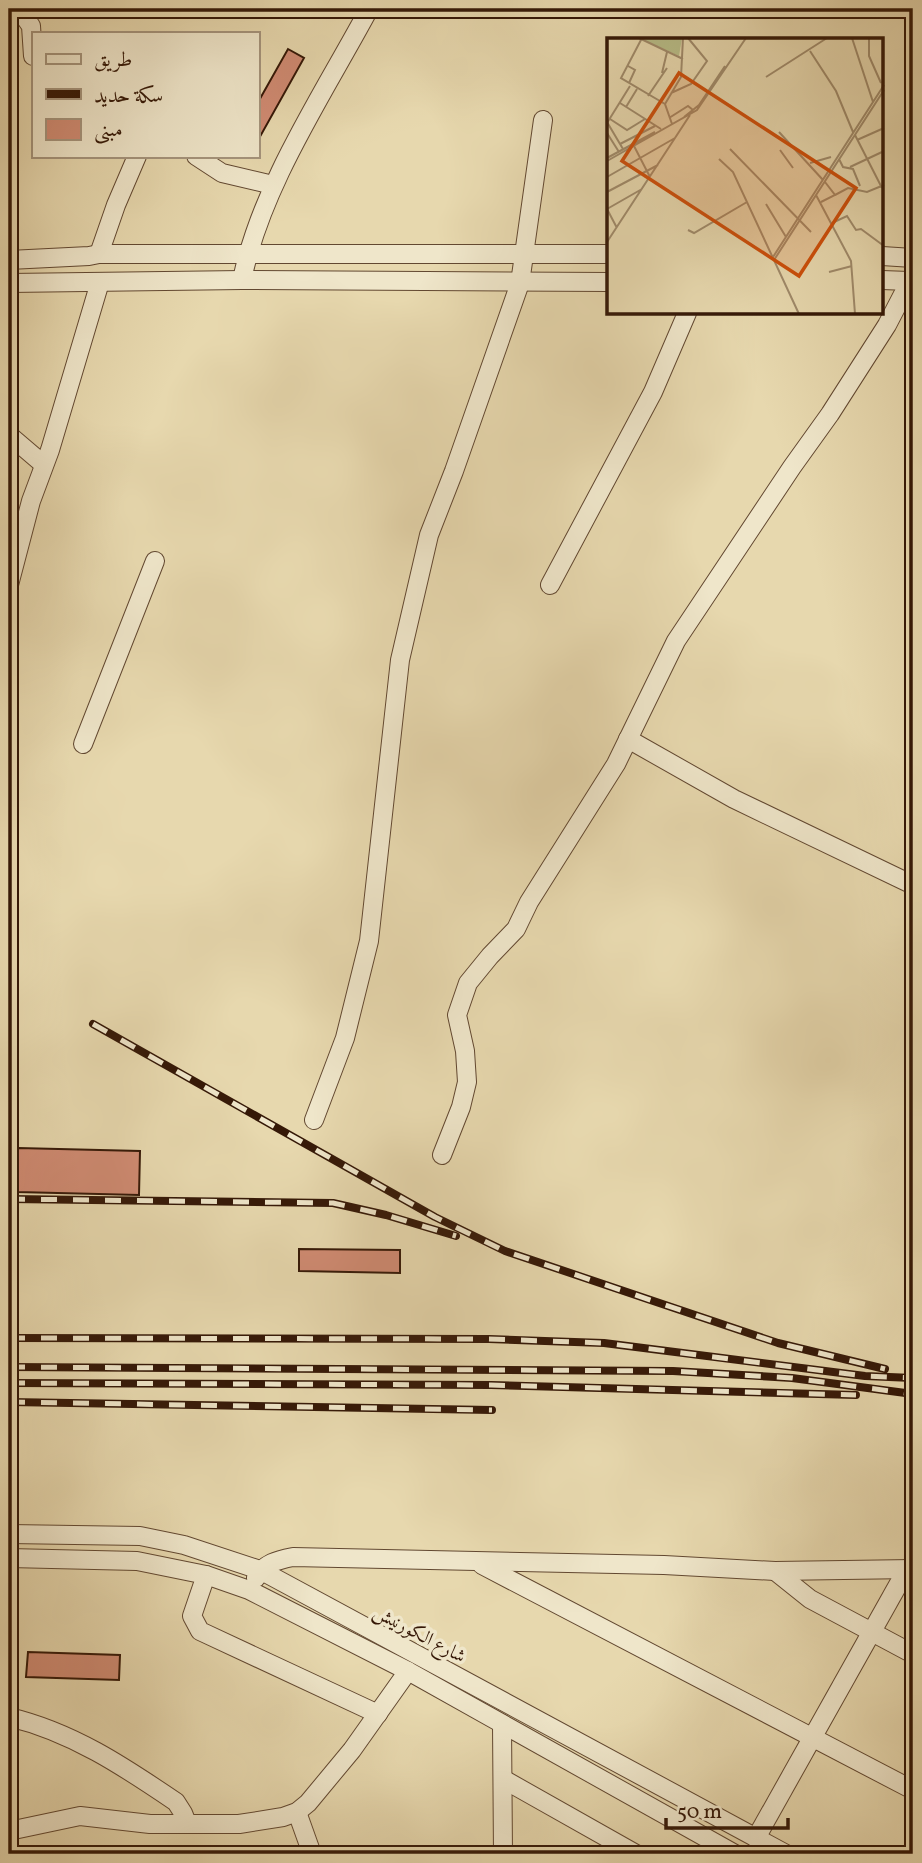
<svg xmlns="http://www.w3.org/2000/svg" width="922" height="1863" font-family="Vollkorn,Amiri,serif">
<style>
.building{fill:#d08b73;stroke:#351807;stroke-width:2}
.lines{fill:none;stroke-linecap:round;stroke-linejoin:round}
.minor-casing{stroke:#624831;stroke-width:20}
.minor{stroke:#efe6ca;stroke-width:18}
.rail-casing{stroke:#351807;stroke-width:8}
.rail{stroke:#efe6ca;stroke-width:5;stroke-dasharray:16;stroke-linecap:butt}
.labels{text-anchor:middle;stroke-width:7;stroke-linejoin:round;paint-order:stroke}
.street-label{font-size:19px;fill:#351807;stroke:#efe6ca}
.inset-road{fill:none;stroke:#a08b6b;stroke-width:2}
.view{fill:#cd4f0b;fill-opacity:0.15;stroke:#cd4f0b;stroke-width:3.5}
.inset-edge{fill:none;stroke:#351807;stroke-width:3.5}
</style>
<rect width="100%" height="100%" fill="#e7d8ae"/>
<filter id="stains"><feTurbulence type="fractalNoise" baseFrequency=".00286" numOctaves="4"/><feColorMatrix values="0 0 0 0 .2 0 0 0 0 .09 0 0 0 0 .02 0 0 0 .5 -.17"/></filter>
<radialGradient id="worn" r=".72"><stop offset=".6" stop-color="#630" stop-opacity="0"/><stop offset="1" stop-color="#630" stop-opacity=".3"/></radialGradient>
<g class="building">
<path d="M288,49L304,58L257,142V104Z"/>
<path d="M18,1148L140,1151L139,1195L17,1192Z"/>
<path d="M299,1249L400,1250V1273L299,1271Z"/>
<path d="M28,1652L120,1655L119,1680L26,1677Z"/>
</g>
<g class="lines">
<g class="minor-casing">
<g id="minor">
<path d="M19,9L31,26L33,56"/>
<path d="M196,156L222,173L273,185"/>
<path d="M99,254L116,205L137,156"/>
<path d="M882,256L913,258"/>
<path d="M9,260L89,256L99,254H609"/>
<path d="M242,280C261,186 324,93 369,9"/>
<path d="M882,280L909,281"/>
<path d="M9,283L242,280L609,282"/>
<path d="M9,435L43,464"/>
<path d="M9,585L31,501L50,450L100,282"/>
<path d="M550,585L653,392L687,313"/>
<path d="M628,739L734,799L913,885"/>
<path d="M83,744L155,561"/>
<path d="M314,1120L345,1038L369,941L400,660L429,535L454,471L520,283L543,120"/>
<path d="M442,1155L461,1107L467,1082L465,1051L457,1015L468,983L490,956L516,929L529,902L616,764L676,641L792,467L830,414L887,325L913,275"/>
<path d="M9,1534L140,1536L184,1545L260,1570L786,1854"/>
<path d="M9,1558L137,1561L206,1575L249,1590L408,1671L735,1854"/>
<path d="M482,1565L913,1790"/>
<path d="M775,1571L810,1599L913,1654"/>
<path d="M206,1575L192,1616L200,1631L378,1714"/>
<path d="M256,1578C264,1563 278,1560 293,1557L664,1565L775,1571L913,1569"/>
<path d="M9,1717C72,1732 123,1766 176,1802L183,1813L187,1823"/>
<path d="M502,1724L503,1854"/>
<path d="M503,1779L636,1854"/>
<path d="M297,1812L312,1854"/>
<path d="M9,1831L80,1816L150,1824H239L283,1817L297,1812L308,1803L352,1750L408,1671"/>
<path d="M756,1838L907,1569"/>
</g>
</g>
<use href="#minor" class="minor"/>
<g class="rail-casing">
<g id="rail">
<path d="M93,1024L435,1217L505,1251L778,1343L885,1369"/>
<path d="M9,1199L333,1203L386,1215L456,1236"/>
<path d="M9,1338L489,1339L604,1343L865,1376L913,1378"/>
<path d="M9,1367L673,1371L792,1378L913,1394"/>
<path d="M9,1383L491,1385L856,1395"/>
<path d="M9,1402L492,1410"/>
</g>
</g>
<use href="#rail" class="rail"/>
</g>
<g class="labels">
<g class="street-label">
<text transform="translate(420 1633) rotate(28)" y="7">شارع الكورنيش</text>
</g>
</g>
<g transform="translate(607 38)">
<rect width="276" height="276" fill="#e7d8ae"/>
<path d="M75,0L72,18L37,2V0Z" fill="#b8be89"/>
<path class="inset-road" d="M32,0L76,21M35,0L14,40L58,66M245,0L266,64M262,0V18L274,45M203,13L229,53L246,94M21,28L28,32L22,45M55,35L60,14M159,39L220,0M64,55L84,46L100,23L81,0M41,58L60,30M13,65L54,91M19,69L30,51M77,79L92,67L118,28M62,80L81,68L86,72M3,81L20,92L38,81M0,84L16,111M0,85L23,48M65,86L58,66L74,39L76,0M172,94L216,142M0,95L12,114M248,97L275,150M250,102L277,90M13,106L48,88M27,108L43,139M123,111L204,194M173,112L186,130M0,120L48,94M112,121L126,134L192,276M232,121L236,129L246,131L253,148M0,123L90,72L139,0M203,125L224,119M243,129L275,114M0,139L68,100M0,154L51,127M209,157L244,223L248,276M228,157L241,150L260,154L277,147M214,164L228,157L218,144M159,166L179,199M0,171L35,151M0,171L10,190M225,185L240,178L249,192L254,191L277,208M81,192L87,195L140,164M0,204L83,77M166,219L277,47M167,222L277,52M222,234L245,228"/>
<path class="view" d="M72,35L249,150L192,238L15,123Z"/>
<rect width="276" height="276" class="inset-edge"/>
</g>
<rect width="922" height="1863" fill="none" stroke="#e7d8ae" stroke-width="35"/>
<rect x="10" y="10" width="901" height="1842" fill="none" stroke="#351807" stroke-width="3.5"/>
<rect x="18" y="18" width="887" height="1828" fill="none" stroke="#351807" stroke-width="2"/>
<rect x="32" y="32" width="228" height="126" fill="#efe6ca" stroke="#a5947c" stroke-width="2"/>
<rect x="46" y="54" width="35" height="10" fill="#efe6ca" stroke="#a5947c" stroke-width="2"/>
<text x="94" y="66" font-size="21" fill="#351807">طريق</text>
<rect x="46" y="89" width="35" height="10" fill="#351807" stroke="#a5947c" stroke-width="2"/>
<text x="94" y="102" font-size="21" fill="#351807">سكة حديد</text>
<rect x="46" y="119" width="35" height="21" fill="#d08b73" stroke="#a5947c" stroke-width="2"/>
<text x="94" y="136" font-size="21" fill="#351807">مبنى</text>
<path d="M666 1818v10h122v-10" fill="none" stroke="#351807" stroke-width="3.5"/>
<text x="677" y="1818" font-size="21" fill="#351807" stroke="#efe6ca" stroke-width="5" paint-order="stroke">50 m</text>
<rect width="100%" height="100%" filter="url(#stains)"/>
<rect width="100%" height="100%" fill="url(#worn)"/>
</svg>
